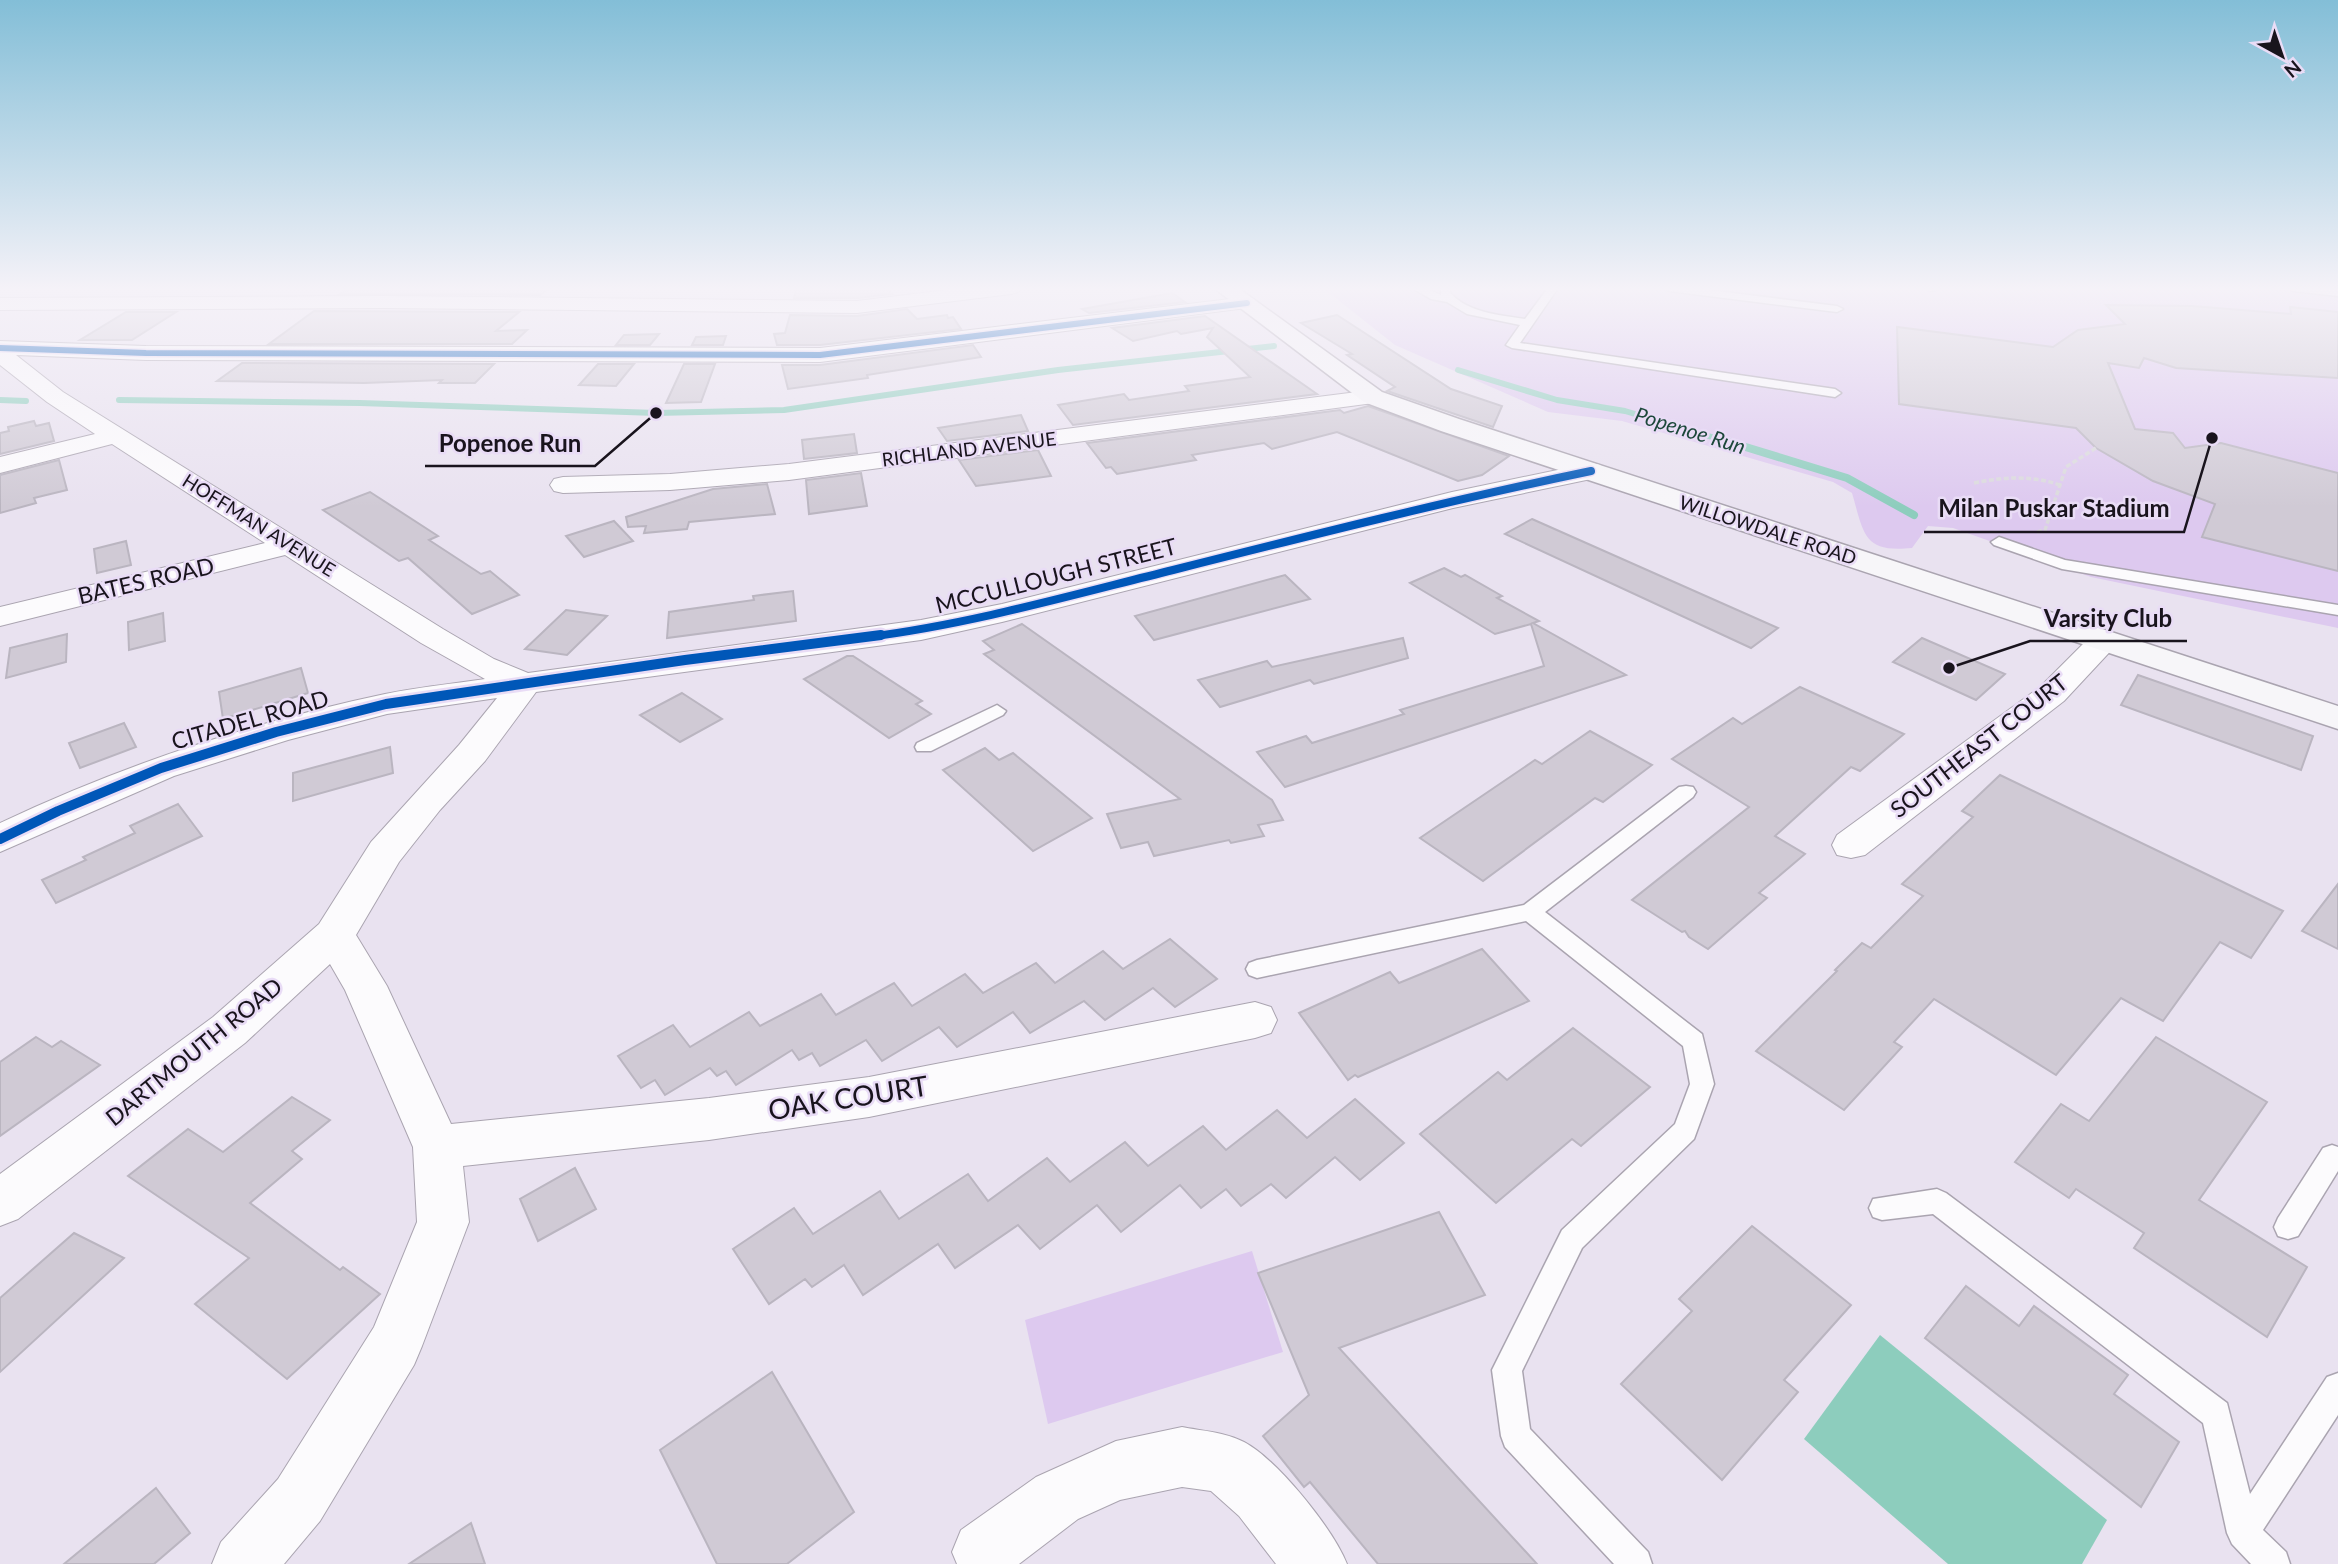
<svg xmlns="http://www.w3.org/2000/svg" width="2338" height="1564" font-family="Lato,sans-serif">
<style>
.green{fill:#ddc9ef}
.water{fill:#8dcdbd}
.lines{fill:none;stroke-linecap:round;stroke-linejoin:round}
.stream-far1{stroke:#8dcdbd;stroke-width:6}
.stream{stroke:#8dcdbd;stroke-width:8}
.building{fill:#d0cad5;stroke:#bab5c0;stroke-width:2}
.lane-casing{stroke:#aaa4b0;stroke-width:3}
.street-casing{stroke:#aaa4b0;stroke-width:2}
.secondary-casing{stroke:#aaa4b0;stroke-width:3}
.path{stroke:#dbdadd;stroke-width:3.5;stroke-dasharray:5 2.5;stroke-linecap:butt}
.lane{fill:#fcfbfd;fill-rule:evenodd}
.street{fill:#fcfbfd;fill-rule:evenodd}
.secondary{fill:#f7f6f9;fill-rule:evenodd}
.cycleway-far2-casing{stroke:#e9dcf6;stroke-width:9}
.cycleway-far1-casing{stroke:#e9dcf6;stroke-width:11}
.cycleway-casing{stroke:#e9dcf6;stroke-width:15}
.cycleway-far2{stroke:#0057b8;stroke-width:6}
.cycleway-far1{stroke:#0057b8;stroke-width:8}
.cycleway{stroke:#0057b8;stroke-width:10}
.labels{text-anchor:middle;stroke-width:5;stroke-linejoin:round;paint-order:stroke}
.far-street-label{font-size:19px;fill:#19141d;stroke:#e9dcf6}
.far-water-label{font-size:21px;font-style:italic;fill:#1d483b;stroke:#e9dcf6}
.street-label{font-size:23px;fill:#19141d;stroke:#e9dcf6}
.near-street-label{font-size:28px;fill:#19141d;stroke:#e9dcf6}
.leader{fill:none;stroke:#19141d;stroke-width:2.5}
.callout-dot{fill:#19141d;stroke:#e9dcf6;stroke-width:2.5}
.callout-label{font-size:24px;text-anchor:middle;font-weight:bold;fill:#19141d;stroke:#e9dcf6;stroke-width:5;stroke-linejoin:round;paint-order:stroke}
</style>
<rect width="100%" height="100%" fill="#e9e2f0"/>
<g class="green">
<path d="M1323,288H2286L2338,295V628L2091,577L1953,528L1928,526L1912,548C1863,553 1864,534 1852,493L1833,482L1622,421L1548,412L1395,345Z"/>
<path d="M1252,1251L1283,1352L1048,1424L1025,1320Z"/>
</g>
<path class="water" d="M1880,1335L2107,1520L2082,1564H1948L1804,1439Z"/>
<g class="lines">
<g class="stream-far1">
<path d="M1458,370L1557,400L1625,411L1732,443"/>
<path d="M0,400L26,401"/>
<path d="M119,400L360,403L656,413L784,410L1058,370L1274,346"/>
</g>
<path class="stream" d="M1726,441L1847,478L1914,515"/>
</g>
<g class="building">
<path d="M350,288L495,289L549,288L540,295L340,294Z"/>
<path d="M797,288H886L892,294L857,298H794Z"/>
<path d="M1172,293L1185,302L1089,313L1082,309Z"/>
<path d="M2106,305L2192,306L2291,314L2290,307L2338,312V378L2176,368L2144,358L2139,368L2108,363L2135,429L2173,433L2185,448L2221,443L2338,473V571L2202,537L2215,504L2153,481L2096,448L2076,428L1899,404L1897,327L2053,347L2078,330L2125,324Z"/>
<path d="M907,309L917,319L947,315L948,318L953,317L961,329L820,345H777L774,334L785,333L790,315L857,316Z"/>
<path d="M314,311L519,312L496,331L527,330L512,344H269Z"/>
<path d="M126,312H176L132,340H80Z"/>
<path d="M1337,315L1451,389L1502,406L1493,427L1387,391L1395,387L1347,355L1352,354L1301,323Z"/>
<path d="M1205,316L1317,394L1073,425L1058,405L1124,394L1129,400L1189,391L1185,386L1250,377L1207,337L1213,328L1181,334L1177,331L1133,341L1112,328Z"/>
<path d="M659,334L650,345H616L624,335Z"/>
<path d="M726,336L723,345H692L696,337Z"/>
<path d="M973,345L981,357L867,375L868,378L788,389L782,365H820Z"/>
<path d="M242,363L494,364L475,383H439L442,380L364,383L217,381Z"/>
<path d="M598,364H634L616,386L579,385Z"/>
<path d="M684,364H715L701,402L666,403Z"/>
<path d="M1368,406L1509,456L1482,475L1458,481L1337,432L1272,449L1264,443L1192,455L1196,460L1117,474L1111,467L1106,468L1087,443L1340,410L1344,413Z"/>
<path d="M1021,415L1028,431L947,441L938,428Z"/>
<path d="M34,421L36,426L49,423L54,441L0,454V433L9,431L8,427Z"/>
<path d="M854,434L857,453L804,459L802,440Z"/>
<path d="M1038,450L1051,476L976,486L959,460Z"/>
<path d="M59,460L67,490L34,498L36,503L0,513V475Z"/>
<path d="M861,473L867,506L809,514L806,480Z"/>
<path d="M767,484L775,514L689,522L687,529L644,533L646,526L628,527L626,517L713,489Z"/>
<path d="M370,492L438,536L429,540L481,574L490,571L519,595L472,614L408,558L399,561L323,510Z"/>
<path d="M1532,519L1778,628L1751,648L1505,534Z"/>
<path d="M614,521L633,541L584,557L566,536Z"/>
<path d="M126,541L131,565L97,573L94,549Z"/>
<path d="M1444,568L1461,577L1465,575L1502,596L1497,598L1539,621L1533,623L1626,675L1285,787L1257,752L1306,736L1312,743L1404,714L1400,710L1544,666L1531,624L1495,634L1410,583Z"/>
<path d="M1285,575L1310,599L1154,640L1135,616Z"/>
<path d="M793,591L796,621L667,638L669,612L754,600L753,596Z"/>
<path d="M566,610L607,616L567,655L525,649Z"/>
<path d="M163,613L165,641L129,650L128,622Z"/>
<path d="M1022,624L1272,800L1283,820L1258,825L1264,836L1231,843L1229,840L1154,856L1148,842L1121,848L1107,814L1180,799L984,654L994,650L983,641Z"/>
<path d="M67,634L66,662L6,678L10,648Z"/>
<path d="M1403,638L1408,658L1314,684L1310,680L1220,707L1198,680L1267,661L1272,667Z"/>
<path d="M1922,638L2005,674L1976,700L1893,662Z"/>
<path d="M847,656H853L922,701L916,704L931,714L889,738L804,679Z"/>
<path d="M301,668L308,693L223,719L219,692Z"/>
<path d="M2138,675L2313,736L2301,770L2121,705Z"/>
<path d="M1800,687L1904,734L1860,771L1851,767L1775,836L1805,854L1759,893L1767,898L1708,949L1689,937L1685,931L1682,932L1632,900L1749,807L1672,759L1733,718L1742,724Z"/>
<path d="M682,693L722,719L680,742L640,715Z"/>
<path d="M124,723L136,747L80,768L69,743Z"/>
<path d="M1590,731L1652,765L1603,802L1595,798L1483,881L1420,838L1535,760L1542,764Z"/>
<path d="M390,747L393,773L293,801V773Z"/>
<path d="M985,748L999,760L1013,753L1092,818L1033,851L943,770Z"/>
<path d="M2000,775L2283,911L2251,958L2220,942L2163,1021L2121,998L2056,1075L1934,999L1894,1042L1902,1047L1844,1110L1756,1051L1837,971L1835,970L1862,943L1871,948L1923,896L1902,884L1973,817L1962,811Z"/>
<path d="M178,804L202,836L56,903L42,880L86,860L83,857L135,833L130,826Z"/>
<path d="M2338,884V949L2302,931Z"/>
<path d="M1170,939L1217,979L1175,1007L1153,988L1105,1020L1084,1001L1030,1033L1013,1012L957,1047L939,1027L882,1061L866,1040L820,1066L812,1053L799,1060L792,1050L736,1085L726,1071L717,1076L710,1068L665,1095L655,1080L641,1088L618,1056L673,1025L690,1047L749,1012L760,1026L821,994L836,1015L894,983L912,1006L965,974L983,993L1036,963L1055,983L1103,951L1123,969Z"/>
<path d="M1482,949L1529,1001L1358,1077L1355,1075L1348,1080L1299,1013L1390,972L1399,983Z"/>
<path d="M1573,1028L1650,1087L1581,1146L1572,1139L1496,1203L1420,1134L1498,1072L1507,1080Z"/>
<path d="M36,1037L52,1047L61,1041L100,1065L0,1136V1062Z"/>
<path d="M2156,1037L2267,1102L2199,1200L2307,1267L2267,1337L2134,1248L2144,1233L2076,1189L2069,1198L2015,1162L2061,1104L2089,1121Z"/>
<path d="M292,1097L330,1120L292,1151L302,1159L250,1203L340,1270L343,1267L380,1294L287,1379L195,1304L249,1258L128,1176L188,1129L223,1152Z"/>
<path d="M1355,1099L1404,1143L1360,1180L1335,1157L1286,1198L1271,1184L1241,1206L1226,1189L1201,1208L1180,1185L1121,1232L1097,1205L1040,1249L1018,1225L955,1268L938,1244L863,1295L844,1265L812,1287L805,1279L769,1304L733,1249L794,1208L813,1234L880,1191L899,1219L968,1174L988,1201L1047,1158L1070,1182L1125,1142L1148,1166L1203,1126L1226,1150L1277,1110L1307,1138Z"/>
<path d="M575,1168L596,1209L538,1241L520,1199Z"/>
<path d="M1439,1212L1485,1295L1339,1348L1537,1564H1378L1310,1482L1304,1487L1263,1436L1309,1395L1258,1273Z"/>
<path d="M1752,1226L1851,1305L1784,1380L1798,1392L1722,1480L1621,1384L1692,1311L1679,1299Z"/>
<path d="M74,1233L124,1258L0,1372V1298Z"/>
<path d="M1966,1286L2019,1326L2034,1306L2128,1375L2114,1394L2179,1442L2141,1507L1925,1338Z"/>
<path d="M772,1372L854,1512L787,1564H717L660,1450Z"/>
<path d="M156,1488L190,1533L154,1564H64Z"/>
<path d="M471,1523L485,1564H409Z"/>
</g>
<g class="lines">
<g class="lane-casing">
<g id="lane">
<path d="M1412,288H1425L1441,295V288H1451L1450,293C1469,313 1499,315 1525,319L1548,288H1558L1520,343L1835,389L1841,393L1835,397L1512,348L1506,345L1520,325L1467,314L1447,302L1431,299Z"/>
<path d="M1664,288H1693L1837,306L1843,309L1837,312L1669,291Z"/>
<path d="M1925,288H1943L1930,291Z"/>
<path d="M2288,288L2338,290V296L2293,291Z"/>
<path d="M1999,537L2065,560L2338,605V615L2062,569L1994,545L1991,542Z"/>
<path d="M997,705L1006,711L1003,715L931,751H917L915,747L917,743Z"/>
<path d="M1686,786L1693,787L1696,792L1693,797L1545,912L1702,1034L1714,1084L1694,1139L1582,1248L1522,1371L1530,1429L1648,1552L1652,1564H1614L1505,1447L1501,1436L1492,1370L1562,1230L1675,1124L1690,1084L1683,1046L1526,921L1257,978L1249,975L1246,969L1249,963L1257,960L1524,905L1679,787Z"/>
<path d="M2332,1145L2338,1147V1171L2298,1236L2288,1239L2278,1236L2274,1227L2278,1218L2323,1148Z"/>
<path d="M1937,1189L1946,1193L2227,1403L2250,1494L2327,1377L2338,1373V1415L2263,1530L2286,1552L2290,1564H2251L2232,1544L2227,1533L2203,1423L1933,1214L1882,1220L1873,1217L1869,1208L1873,1199Z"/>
</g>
</g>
<g class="street-casing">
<g id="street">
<path d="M963,288H1021L1018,292L1011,294L857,313L383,308L0,310V298L383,296L857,301Z"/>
<path d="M1247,297L1254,299L1257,303L1254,307L820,362L146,360L16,355L63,392L443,629L494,659L528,673L921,620L1002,604L1452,492L1591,463L1600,465L1604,471L1600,477L1591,479L1453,508L1002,622L921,640L536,692L485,761L440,810L399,862L356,935L387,986L451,1124L709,1098L869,1077L1255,1002L1271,1007L1277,1020L1271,1033L1255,1038L869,1117L709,1140L463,1166L469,1222L422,1346L414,1365L320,1521L284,1564H212L221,1542L278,1479L374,1327L417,1222L413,1147L345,990L330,964L245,1043L18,1219L0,1226V1174L213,1017L319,924L371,842L459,745L497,698L387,714L288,740L174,776L0,852V823C123,765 252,722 385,694C418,687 452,684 485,679L421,643L285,555L0,626V607L265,543L112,444L0,473V457L95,434L47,402L0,365V341L146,346L820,348Z"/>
<path d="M1373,390L1381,392L1385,397L1381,402L789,480L670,490L563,493L554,491L550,485L554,479L563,477L670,474L789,464Z"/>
<path d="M2103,632L2114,635L2119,642L2064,701L1865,855L1851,858L1837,855L1832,845L1837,835L2040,687L2092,635Z"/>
<path d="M1182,1427C1203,1431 1225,1432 1244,1442C1278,1460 1333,1529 1347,1564H1276L1239,1516L1211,1491L1182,1487L1120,1500L1078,1519L1019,1564H957L952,1552L961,1530L1036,1477L1116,1441Z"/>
</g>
</g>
<g class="secondary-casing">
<path id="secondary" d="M1214,288H1238L1382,392L1459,419L2338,706V729L1441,431L1364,402Z"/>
</g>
<g class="path">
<path d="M1974,483C2004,477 2031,475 2060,485"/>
<path d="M2037,532L2045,530L2066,467L2096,448"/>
</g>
<use href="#lane" class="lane"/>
<use href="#street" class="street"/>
<use href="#secondary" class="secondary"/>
<g class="cycleway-far2-casing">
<path id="cycleway-far2" d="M0,348L146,353L820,355L1247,303"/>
</g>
<g class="cycleway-far1-casing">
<path id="cycleway-far1" d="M868,637C971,624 1072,595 1173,570C1312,535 1451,500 1591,471"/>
</g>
<g class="cycleway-casing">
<path id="cycleway" d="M0,839L58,811L161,768L276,732L386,704L685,660L881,635"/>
</g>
<use href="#cycleway-far2" class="cycleway-far2"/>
<use href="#cycleway-far1" class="cycleway-far1"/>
<use href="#cycleway" class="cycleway"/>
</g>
<linearGradient id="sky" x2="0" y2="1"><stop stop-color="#83bed7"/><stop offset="0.57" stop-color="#f5f2f8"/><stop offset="1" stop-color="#f5f2f8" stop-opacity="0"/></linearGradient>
<rect width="2338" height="507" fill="url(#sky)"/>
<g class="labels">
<g class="far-street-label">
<text transform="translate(969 449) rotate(-7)" y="7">RICHLAND AVENUE</text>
<text transform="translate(259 525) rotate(32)" y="7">HOFFMAN AVENUE</text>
<text transform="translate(1768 530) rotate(18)" y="7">WILLOWDALE ROAD</text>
</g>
<g class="far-water-label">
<text transform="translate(1690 431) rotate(17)" y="7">Popenoe Run</text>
</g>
<g class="street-label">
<text transform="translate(1056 576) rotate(-14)" y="8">MCCULLOUGH STREET</text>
<text transform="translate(146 581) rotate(-13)" y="8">BATES ROAD</text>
<text transform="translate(250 720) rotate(-16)" y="8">CITADEL ROAD</text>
<text transform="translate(1979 746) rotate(-38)" y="8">SOUTHEAST COURT</text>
<text transform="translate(194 1052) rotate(-39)" y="8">DARTMOUTH ROAD</text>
</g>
<g class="near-street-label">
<text transform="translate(848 1098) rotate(-9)" y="10">OAK COURT</text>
</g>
</g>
<path class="leader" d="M656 413L595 466H425M2212 438L2184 532H1924M1949 668L2030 641H2187"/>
<g class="callout-dot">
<circle cx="656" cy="413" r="7"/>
<circle cx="2212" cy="438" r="7"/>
<circle cx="1949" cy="668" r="7"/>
</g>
<g class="callout-label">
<text x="510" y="452">Popenoe Run</text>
<text x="2054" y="517">Milan Puskar Stadium</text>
<text x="2108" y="627">Varsity Club</text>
</g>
<g transform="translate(2282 56) rotate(140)" stroke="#e9dcf6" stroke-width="5" paint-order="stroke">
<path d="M0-5L12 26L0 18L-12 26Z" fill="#19141d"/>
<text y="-10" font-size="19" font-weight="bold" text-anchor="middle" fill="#19141d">N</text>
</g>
</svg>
